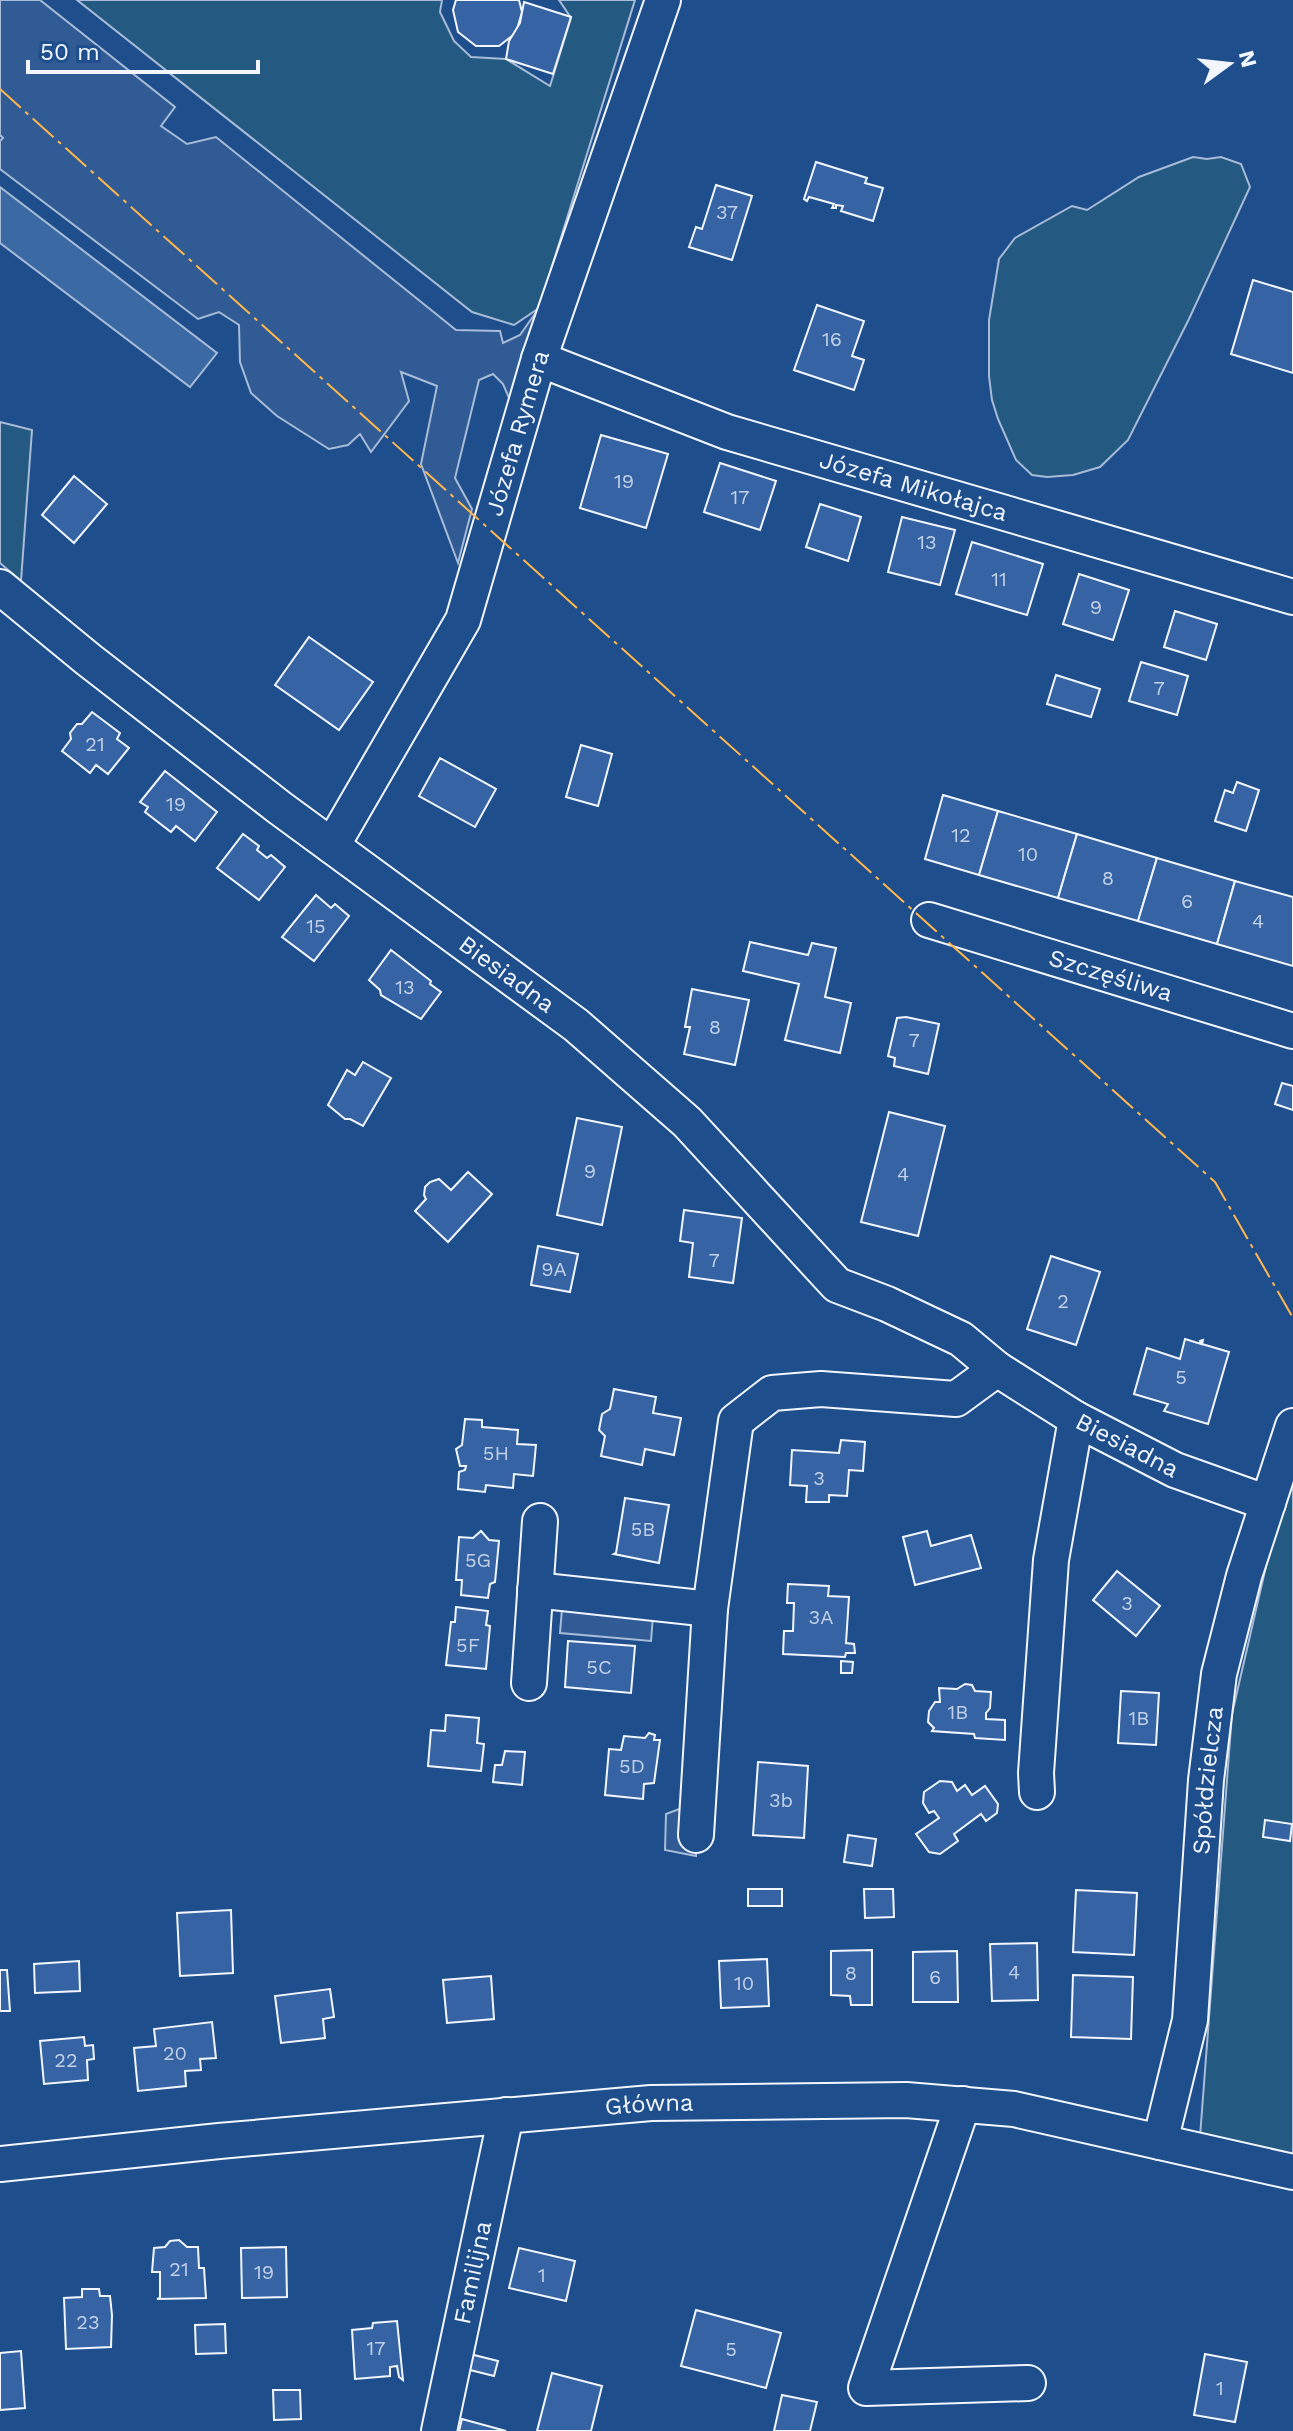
<svg xmlns="http://www.w3.org/2000/svg" width="1293" height="2431" font-family="'Work Sans',sans-serif">
<style>
.green{fill:#245a82;stroke:#a8bbd7;stroke-width:2}
.parking{fill:#305b95;stroke:#a8bbd7;stroke-width:2}
.water{fill:#3b69a3;stroke:#a8bbd7;stroke-width:2}
.building{fill:#3563a3;stroke:#f2f6ff;stroke-width:2}
.lines{fill:none;stroke-linecap:round;stroke-linejoin:round}
.minor-casing{stroke:#f2f6ff;stroke-width:38}
.minor{stroke:#1f4e8c;stroke-width:34}
.power{stroke:#ffb74d;stroke-width:2;stroke-dasharray:28 6 4 6;stroke-linecap:butt}
.labels{text-anchor:middle;stroke-width:6;stroke-linejoin:round;paint-order:stroke}
.number-label{font-size:20px;fill:#c3d1e8}
.street-label{font-size:24px;fill:#f2f6ff;stroke:#1f4e8c}
</style>
<rect width="100%" height="100%" fill="#1f4e8c"/>
<g class="green">
<path d="M77,0H442L440,12L454,41L471,57L506,59L550,86L571,18L559,0H635L539,308L514,325L472,312Z"/>
<path d="M1193,157L1207,159L1221,157L1241,164L1250,187L1189,319L1128,440L1100,467L1073,475L1047,477L1032,475L1016,460L998,419L992,400L989,376V320L999,259L1015,238L1072,206L1087,210L1139,177Z"/>
<path d="M0,422L32,430L21,581L0,563Z"/>
<path d="M1293,1449V2172L1199,2150L1232,1714Z"/>
</g>
<g class="parking">
<path d="M0,0H40L175,107L161,126L187,144L216,137L456,330L500,331L503,343L520,335L539,308L512,405L503,384L493,374L479,380L455,478L472,509L458,563L421,464L437,386L401,372L409,401L371,452L360,434L348,445L329,449L277,416L251,393L240,362L239,325L219,312L198,319L0,169V141L3,138L0,135Z"/>
<path d="M562,1609L653,1616L651,1641L560,1633Z"/>
<path d="M698,1802L696,1856L665,1850L666,1814Z"/>
</g>
<path class="water" d="M0,187L217,353L190,387L0,243Z"/>
<g class="building">
<path d="M456,0H519L522,12L516,33L499,46H476L458,32L453,10Z"/>
<path d="M524,2L571,17L553,74L506,59L509,41L520,23Z"/>
<path d="M816,162L867,178L865,183L883,188L873,221L841,211L843,206L836,205V208H832L834,204L809,197L807,201L804,199Z"/>
<path d="M716,185L752,196L732,260L689,247L696,227L702,229Z"/>
<path d="M1253,280L1293,292V373L1231,354Z"/>
<path d="M817,305L864,321L852,356L864,360L854,390L794,370Z"/>
<path d="M601,435L668,454L646,528L580,508Z"/>
<path d="M720,463L776,481L760,530L704,512Z"/>
<path d="M74,476L107,504L74,543L42,515Z"/>
<path d="M820,504L861,517L848,561L806,547Z"/>
<path d="M902,517L955,530L940,585L888,572Z"/>
<path d="M972,542L1043,564L1027,615L956,594Z"/>
<path d="M1079,574L1129,590L1113,640L1063,624Z"/>
<path d="M1175,611L1217,624L1206,660L1164,647Z"/>
<path d="M309,637L373,682L339,730L275,685Z"/>
<path d="M1141,662L1188,676L1177,715L1129,701Z"/>
<path d="M1056,675L1100,689L1091,717L1047,704Z"/>
<path d="M92,712L120,733L117,739L129,748L108,774L96,765L90,773L62,751L71,739L70,733L77,724H82Z"/>
<path d="M581,745L612,754L598,806L566,797Z"/>
<path d="M440,758L496,789L475,827L419,796Z"/>
<path d="M165,771L217,812L195,841L176,826L171,832L145,812L148,807L140,802Z"/>
<path d="M1237,782L1259,790L1246,831L1215,821L1225,790L1233,793Z"/>
<path d="M943,795L998,811L979,875L925,859Z"/>
<path d="M998,811L1077,834L1058,898L979,875Z"/>
<path d="M243,834L259,846L257,850L267,858L271,855L285,867L259,900L217,868Z"/>
<path d="M1077,834L1157,858L1138,921L1058,898Z"/>
<path d="M1157,858L1235,881L1217,944L1138,921Z"/>
<path d="M1235,881L1293,897V966L1217,944Z"/>
<path d="M316,895L331,908L335,904L349,916L314,961L282,937Z"/>
<path d="M750,942L808,955L812,943L836,948L825,997L851,1003L840,1053L785,1040L799,984L743,971Z"/>
<path d="M391,950L431,981L430,984L441,992L421,1019L381,995L380,990L369,980Z"/>
<path d="M692,989L749,1000L735,1065L684,1054L690,1027H685Z"/>
<path d="M906,1017L939,1024L928,1074L894,1066L895,1058L888,1056L897,1018Z"/>
<path d="M363,1062L391,1078L363,1126L350,1119H345L328,1105L347,1070L355,1075Z"/>
<path d="M1282,1083L1293,1086V1110L1275,1104Z"/>
<path d="M889,1112L945,1126L918,1236L861,1222Z"/>
<path d="M577,1118L622,1127L602,1225L557,1215Z"/>
<path d="M468,1172L492,1194L448,1242L415,1211L426,1199L424,1195L425,1187L430,1182L439,1179L451,1190Z"/>
<path d="M684,1210L742,1218L733,1283L689,1277L693,1243L680,1241Z"/>
<path d="M538,1246L578,1254L570,1292L531,1285Z"/>
<path d="M1051,1256L1100,1272L1076,1345L1027,1329Z"/>
<path d="M1185,1339L1201,1344L1200,1341L1203,1340L1202,1344L1229,1352L1208,1424L1164,1411L1168,1404L1134,1394L1147,1348L1180,1359Z"/>
<path d="M614,1389L656,1397L653,1413L681,1418L674,1455L645,1449L642,1465L601,1456L605,1436L599,1430L602,1414L610,1409Z"/>
<path d="M465,1419L482,1420V1427L518,1430L517,1444L536,1445L533,1476L514,1474L513,1488L486,1485L485,1492L458,1489L459,1472L465,1470L466,1466H460L456,1449L462,1445Z"/>
<path d="M841,1440L865,1442L863,1471L849,1470L847,1496L829,1495V1502H806L807,1486L790,1485L792,1450L839,1453Z"/>
<path d="M625,1498L669,1505L659,1563L614,1554L616,1553Z"/>
<path d="M481,1531L489,1540L499,1541L495,1582L490,1584L488,1598L461,1595L462,1580H456L459,1537L473,1538Z"/>
<path d="M927,1531L931,1546L971,1535L981,1568L915,1585L903,1537Z"/>
<path d="M1117,1571L1160,1606L1136,1636L1093,1600Z"/>
<path d="M788,1584L829,1586L828,1596L849,1597L846,1643L854,1644L855,1653H846L845,1657L783,1654L784,1631H793L794,1603H787Z"/>
<path d="M456,1607L488,1611L486,1625L490,1626L486,1669L446,1665L451,1622H455Z"/>
<path d="M568,1641L635,1646L631,1693L565,1687Z"/>
<path d="M841,1661L853,1662L852,1673H841Z"/>
<path d="M965,1684L972,1685L975,1691L991,1692L990,1708L986,1713V1719L1005,1720V1740L975,1738L974,1734L932,1731L934,1728L928,1722L929,1711L935,1702H940L939,1688L957,1689Z"/>
<path d="M1121,1691L1159,1693L1156,1745L1118,1743Z"/>
<path d="M446,1715L479,1718L477,1743L484,1744L481,1771L428,1766L431,1730L445,1731Z"/>
<path d="M649,1733L655,1735L654,1740H660L654,1783L644,1784L643,1799L605,1795L609,1749L621,1750L624,1736L645,1738Z"/>
<path d="M505,1751L525,1752L522,1785L493,1782L495,1765H502Z"/>
<path d="M758,1762L808,1766L804,1838L753,1835Z"/>
<path d="M940,1781L952,1782L957,1791L965,1785L972,1795L985,1786L998,1804L997,1813L986,1821L981,1814L954,1834L958,1841L940,1854L929,1852L916,1834L939,1818L934,1811L929,1813L923,1803L924,1792Z"/>
<path d="M1265,1820L1292,1824L1290,1841L1263,1837Z"/>
<path d="M848,1835L876,1839L872,1866L844,1862Z"/>
<rect x="748" y="1889" width="34" height="17"/>
<path d="M864,1889H893L894,1917L865,1918Z"/>
<path d="M1076,1890L1137,1893L1134,1955L1073,1952Z"/>
<path d="M231,1910L233,1973L180,1976L177,1913Z"/>
<path d="M1037,1943L1038,2000L992,2001L990,1944Z"/>
<path d="M872,1950V2005H851L850,1996L831,1995V1951Z"/>
<path d="M957,1951L958,2002H913V1952Z"/>
<path d="M767,1959L769,2006L721,2008L719,1961Z"/>
<path d="M79,1961L80,1991L35,1993L34,1964Z"/>
<path d="M0,1970H7L10,2011H0Z"/>
<path d="M1073,1975L1133,1977L1131,2039L1071,2037Z"/>
<path d="M491,1976L494,2019L447,2023L443,1980Z"/>
<path d="M330,1989L334,2017L323,2019L325,2038L281,2043L275,1996Z"/>
<path d="M212,2022L216,2058L200,2059L201,2070L185,2071L186,2086L138,2091L134,2048L156,2046L154,2029Z"/>
<path d="M84,2037L85,2046L93,2045L94,2059L87,2060L88,2080L44,2084L40,2041Z"/>
<path d="M179,2240L187,2247H198L199,2268H204L206,2298L157,2299L160,2298V2272H152L154,2248L165,2247L170,2241Z"/>
<path d="M286,2247L287,2297L242,2298L241,2248Z"/>
<path d="M519,2248L575,2261L566,2301L509,2288Z"/>
<path d="M82,2289H99L100,2296H110L112,2315L111,2347L66,2349L64,2298L82,2297Z"/>
<path d="M696,2310L781,2333L766,2388L681,2366Z"/>
<path d="M397,2321L403,2380L399,2377L397,2366L390,2367V2376L355,2379L352,2330L372,2328L373,2323Z"/>
<path d="M225,2324L226,2353L196,2354L195,2325Z"/>
<path d="M21,2351L25,2408L0,2410V2353Z"/>
<path d="M470,2354L498,2361L494,2376L466,2369Z"/>
<path d="M1205,2354L1247,2362L1235,2422L1194,2415Z"/>
<path d="M552,2373L602,2386L591,2431H537Z"/>
<path d="M273,2390H300L301,2419L274,2420Z"/>
<path d="M782,2395L817,2402L810,2431H774Z"/>
<path d="M462,2419L506,2431H459Z"/>
</g>
<g class="lines">
<g class="minor-casing">
<g id="minor">
<path id="s1" d="M539,359L727,432L1293,597"/>
<path id="s2" d="M0,587L89,660L280,808L576,1025L687,1122L837,1285L887,1304L961,1339L997,1369L1076,1419L1175,1470L1268,1503"/>
<path id="s3" d="M332,846L463,620L539,359L663,0"/>
<path id="s4" d="M929,920L1293,1031"/>
<path d="M535,1590L710,1609"/>
<path d="M529,1683L540,1521"/>
<path d="M1037,1792L1036,1773L1051,1560L1076,1419"/>
<path d="M696,1835L710,1609L736,1421L772,1393L821,1389L956,1399L997,1369"/>
<path d="M963,2104L866,2388L1028,2383"/>
<path id="s5" d="M1160,2142L1190,2020L1206,1780L1219,1674L1244,1576L1293,1426"/>
<path id="s6" d="M0,2164L219,2141L651,2103L906,2100L1014,2109L1293,2172"/>
<path id="s7" d="M439,2431L506,2115"/>
</g>
</g>
<use href="#minor" class="minor"/>
<path class="power" d="M0,89L1215,1182L1293,1318"/>
</g>
<g class="labels">
<g class="number-label">
<text x="727" y="219">37</text>
<text x="832" y="346">16</text>
<text x="624" y="488">19</text>
<text x="740" y="504">17</text>
<text x="927" y="549">13</text>
<text x="999" y="586">11</text>
<text x="1096" y="614">9</text>
<text x="1159" y="695">7</text>
<text x="95" y="751">21</text>
<text x="176" y="811">19</text>
<text x="961" y="842">12</text>
<text x="1028" y="861">10</text>
<text x="1108" y="885">8</text>
<text x="1187" y="908">6</text>
<text x="1258" y="928">4</text>
<text x="316" y="933">15</text>
<text x="405" y="994">13</text>
<text x="715" y="1034">8</text>
<text x="914" y="1047">7</text>
<text x="590" y="1178">9</text>
<text x="903" y="1181">4</text>
<text x="714" y="1267">7</text>
<text x="554" y="1276">9A</text>
<text x="1063" y="1308">2</text>
<text x="1181" y="1384">5</text>
<text x="496" y="1460">5H</text>
<text x="819" y="1485">3</text>
<text x="643" y="1536">5B</text>
<text x="478" y="1567">5G</text>
<text x="1127" y="1610">3</text>
<text x="821" y="1624">3A</text>
<text x="468" y="1652">5F</text>
<text x="599" y="1674">5C</text>
<text x="958" y="1719">1B</text>
<text x="1139" y="1725">1B</text>
<text x="632" y="1773">5D</text>
<text x="781" y="1807">3b</text>
<text x="1014" y="1979">4</text>
<text x="851" y="1980">8</text>
<text x="935" y="1984">6</text>
<text x="744" y="1990">10</text>
<text x="175" y="2060">20</text>
<text x="66" y="2067">22</text>
<text x="179" y="2276">21</text>
<text x="264" y="2279">19</text>
<text x="542" y="2282">1</text>
<text x="88" y="2329">23</text>
<text x="376" y="2355">17</text>
<text x="731" y="2356">5</text>
<text x="1220" y="2395">1</text>
</g>
<g class="street-label">
<text dy="8" stroke="none"><textPath href="#s3" startOffset="456">Józefa Rymera</textPath></text>
<text dy="8" stroke="none"><textPath href="#s1" startOffset="396">Józefa Mikołajca</textPath></text>
<text dy="8" stroke="none"><textPath href="#s2" startOffset="638">Biesiadna</textPath></text>
<text dy="8" stroke="none"><textPath href="#s4" startOffset="190">Szczęśliwa</textPath></text>
<text dy="8" stroke="none"><textPath href="#s2" startOffset="1426">Biesiadna</textPath></text>
<text dy="8" stroke="none"><textPath href="#s5" startOffset="366">Spółdzielcza</textPath></text>
<text dy="8" stroke="none"><textPath href="#s6" startOffset="652">Główna</textPath></text>
<text dy="8" stroke="none"><textPath href="#s7" startOffset="162">Familijna</textPath></text>
</g>
</g>
<g transform="translate(1229 64) rotate(75)" stroke="#1f4e8c" stroke-width="6" paint-order="stroke">
<path d="M0-6L14 30L0 20L-14 30Z" fill="#f2f6ff"/>
<text y="-12" font-size="22" font-weight="bold" text-anchor="middle" fill="#f2f6ff">N</text>
</g>
<path d="M28 60v12h230v-12" fill="none" stroke="#f2f6ff" stroke-width="4"/>
<text x="40" y="60" font-size="24" fill="#f2f6ff" stroke="#1f4e8c" stroke-width="6" paint-order="stroke">50 m</text>
</svg>
